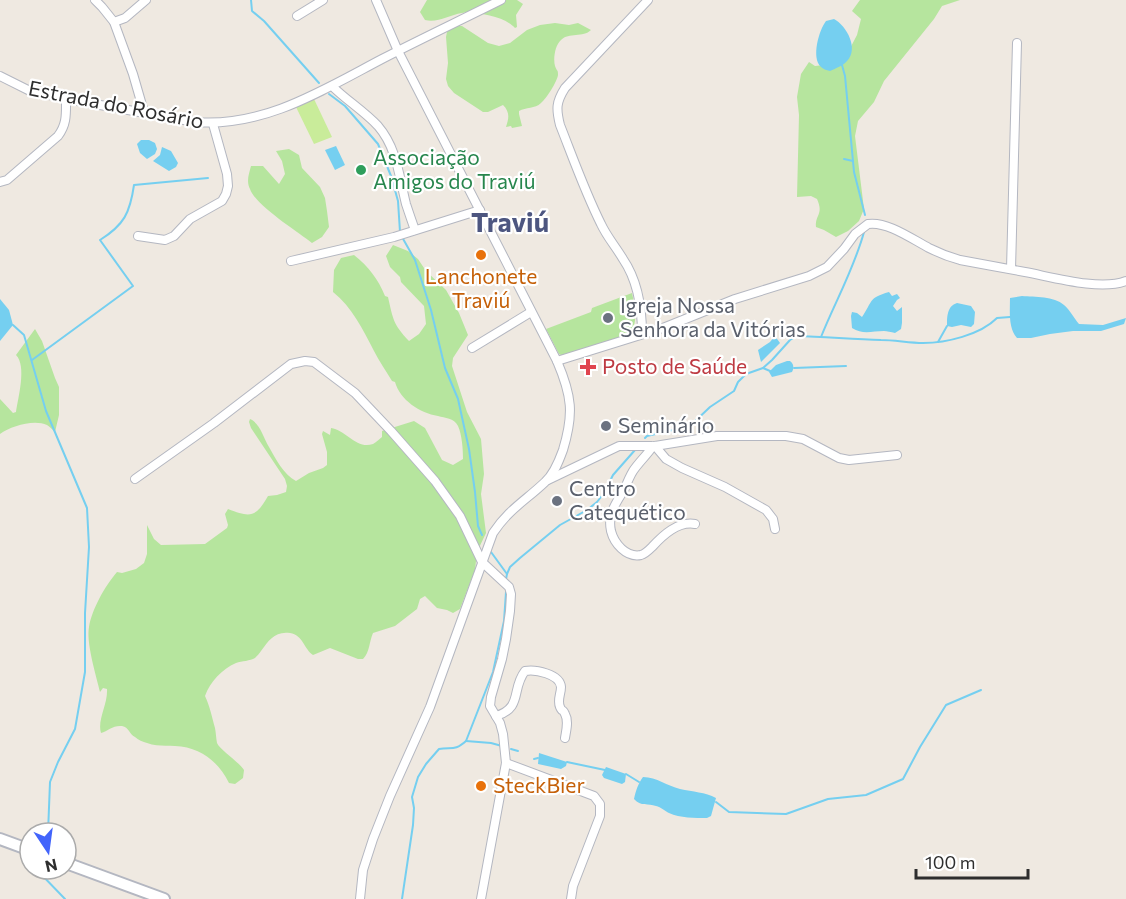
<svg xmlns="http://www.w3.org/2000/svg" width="1126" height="899" font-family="Commissioner,sans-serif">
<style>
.green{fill:#b6e59e}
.pitch{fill:#c9ec9a}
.water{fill:#75cff0}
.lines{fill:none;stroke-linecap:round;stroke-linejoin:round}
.stream{stroke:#75cff0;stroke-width:2}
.street-casing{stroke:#b4b7c1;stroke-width:10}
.secondary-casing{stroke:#b4b7c1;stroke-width:14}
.street{stroke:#fff;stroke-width:8}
.secondary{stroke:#fff;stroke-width:10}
.leisure-dot{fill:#2e9e5b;stroke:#fff;stroke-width:2}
.food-dot{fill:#e8710a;stroke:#fff;stroke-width:2}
.worship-dot{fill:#6b7280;stroke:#fff;stroke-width:2}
.health-dot{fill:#e0444e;stroke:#fff;stroke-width:2}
.labels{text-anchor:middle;stroke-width:4.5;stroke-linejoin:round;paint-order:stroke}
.street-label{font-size:21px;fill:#2e2e2e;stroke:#fff}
.leisure-label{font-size:21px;fill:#27864d;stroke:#fff;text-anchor:start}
.food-label{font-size:21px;fill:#c56008;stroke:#fff}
.worship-label{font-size:21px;fill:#5b616d;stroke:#fff;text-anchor:start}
.health-label{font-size:21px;fill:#be3a42;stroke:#fff;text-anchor:start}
.district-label{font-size:27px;font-weight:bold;fill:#4d5680;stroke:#fff}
</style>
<rect width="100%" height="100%" fill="#efe9e1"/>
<g class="green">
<path d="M427,0H517L523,4L516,15L517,27L515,28C506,17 475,11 462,13C449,15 438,23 425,20L420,12Z"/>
<path d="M860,0H960L942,6L934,19L884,81L874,102L858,121L855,136L864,209L859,221L848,231L836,237L824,230L816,227C815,214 824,215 817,199L811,196L797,197L799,115L797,97L801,74L809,62L815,66L824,65L846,56L857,35L861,19L852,11Z"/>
<path d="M555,23L569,25L578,23L591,30C583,38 569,32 561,40C555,45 553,59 555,66C557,72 558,69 558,75C557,82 546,99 541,103C535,109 526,107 519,111V114L522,126L512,128L511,126L506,127C509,118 510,112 503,105L488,112H483L454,93L448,86L446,79L448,63L446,37L447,32L453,26H462L488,43L499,46L510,43L527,30L540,25Z"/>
<path d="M289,149L299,155L302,168L320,187L325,198L327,211L329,227L322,237L312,243C298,232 255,205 250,189C246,181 249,174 251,166H263L279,184L285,174L282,161L276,151Z"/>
<path d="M393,245L408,251L418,259L426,271L446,290L459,313L468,335L453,358L452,366L467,412L481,439L484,474L481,494L486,533L477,552L475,570L460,609L453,613L447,610L437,608L425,596L420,599L417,609L395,626L373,633C369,642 370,652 363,659H358L330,648L313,655C304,649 303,635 290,633C275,631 269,640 261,651C260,653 256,657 255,658C250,661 242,661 236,663C222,669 210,682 205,696C210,707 212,717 215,728C216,733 216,738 217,743C220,750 238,761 244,770L243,778L235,784L229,783C218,761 200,747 175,746C165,745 157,747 147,743C143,742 138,740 135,737C129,734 129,727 122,726C113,725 108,731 101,733C97,720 108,704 107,689L103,688L100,692C96,675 86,643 89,627C92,609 105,586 117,572L122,573L136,569L144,563L147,554V525L154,539L161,545L205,544L227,528L228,525L225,514L228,509C251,518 256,517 268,496L277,495L286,492L287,486L285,479L251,428L249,422L250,419C260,423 263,437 269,447C275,458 284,475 296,481L309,473L323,468L327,465V452L322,434L323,431L330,435L331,428C346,430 357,450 373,444C377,442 379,439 382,437V431L414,421L425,428L442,460L453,465L463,459C463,449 462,435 458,426C454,418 445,418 438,416C420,413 400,400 395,382L392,381C386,371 379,361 374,351C363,330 352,307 333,292L334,270L341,258L354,255C369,267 378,279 385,296L388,297C393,319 393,324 409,341L419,334L426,324L424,306L401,282L400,277L390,267L386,256Z"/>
<path d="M632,293C635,307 639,323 629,335L563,356L559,354L546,329L591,312L592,308Z"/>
<path d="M35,329L42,341L55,378L59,387V415L55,432C52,429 50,427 47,425C34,419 11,426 0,434V399L13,413L16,412C18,398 27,366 16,355Z"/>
</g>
<path class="pitch" d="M314,99L332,137L314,144L296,107Z"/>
<g class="water">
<path d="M834,19C847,26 859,49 847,61C843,66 836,68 830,71C826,70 823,69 821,67C811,58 819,30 826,21Z"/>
<path d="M141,140H149L155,143L157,149L155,154L147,159L140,153L137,144Z"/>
<path d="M336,146L345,165L335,170L325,150Z"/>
<path d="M162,147L171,151L178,163L176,167L169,171L153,161L160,155Z"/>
<path d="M889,292L892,296L897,294L900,298L897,300L893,306L897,311L902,307V323L901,329L895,333C891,332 887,331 884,331C872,331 863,335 852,328L851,316L852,312L857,313L862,317C873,301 868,298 889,292Z"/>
<path d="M1022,296C1035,297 1054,296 1064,305C1070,310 1074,318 1079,324L1103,325L1126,318L1124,324L1101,331H1073L1050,334L1031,338H1017C1008,328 1010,311 1010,298Z"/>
<path d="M0,299L9,310L13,325L0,341Z"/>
<path d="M957,303L971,306L975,312L974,324L971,327L961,325L952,327L947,326C947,317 947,306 957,303Z"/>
<path d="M775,336L780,343L761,362L758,350L770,342Z"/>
<path d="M787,361H790C794,364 794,368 792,372L772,377L769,372L776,365Z"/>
<path d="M539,753L567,762L566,766L561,769L538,764Z"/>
<path d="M606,767L626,774L625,782L622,784L604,778L602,775Z"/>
<path d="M643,777C657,777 667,786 680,789C693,792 705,792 716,798L711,816L707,818C695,818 680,818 669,813C665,811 661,807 656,806C648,803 641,807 634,799C636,790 638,784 643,777Z"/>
</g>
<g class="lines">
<g class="stream">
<path d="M251,0L252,11L264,21L319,83"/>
<path d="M842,65L845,76L854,172L865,215"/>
<path d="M329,94L345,106L378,144L391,176L398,201L400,232"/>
<path d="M844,159L853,161"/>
<path d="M402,237L415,260L431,310L445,368L458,399L469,449L475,492L478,526L482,535"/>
<path d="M13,325L24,335L46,411L87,508L89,547L85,613V672L75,729L58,762L50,782L48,833"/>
<path d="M821,337C835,302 854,269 864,232"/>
<path d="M938,342L947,326"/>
<path d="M32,360L133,286L100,240C124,225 130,213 134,185L208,178"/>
<path d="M763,368L770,371"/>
<path d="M794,368L846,366"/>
<path d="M645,438L647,436L690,426L710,407L734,391L738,382L746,374L763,368L772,360L790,340L797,336C825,337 853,339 881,340C895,340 909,343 923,343C946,343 980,335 997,318L1010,317"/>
<path d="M491,552L507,574"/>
<path d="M506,579L507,574L510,567L520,558L560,525L587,510L597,502L604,493L613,475L635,450"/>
<path d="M466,741L491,743L502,746"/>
<path d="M511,749L518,751"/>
<path d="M534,759L538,758"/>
<path d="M567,762L605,770"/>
<path d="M626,774L639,782"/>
<path d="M716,802L729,812L786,814L828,799L866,795L903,779L920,747L946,705L981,690"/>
<path d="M38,871L65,899"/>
<path d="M402,899L413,825L414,808L412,797L418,777L426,764L439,749C452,747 455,751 466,741L493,672L504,621L506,592"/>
</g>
<g class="street-casing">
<g id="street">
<path d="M95,0L102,7L114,22L133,74L144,112"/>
<path d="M297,16L323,0"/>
<path d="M114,22L125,18L146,0"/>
<path d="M0,76L28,90L61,98L195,122C263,128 323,90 382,59C421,39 461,20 501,0"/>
<path d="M332,86C346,100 364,111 378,126C397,148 399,176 406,204C409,213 412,222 415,230"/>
<path d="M0,182L7,180L58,136C67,124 66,114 66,99"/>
<path d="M138,236L165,240L174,236L190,219L222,201L226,194L228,186L227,174L213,124"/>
<path d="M291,261L394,237L480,210"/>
<path d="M1011,269L1017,43"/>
<path d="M642,334C642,308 638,281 623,259C616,247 607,237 601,224C585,192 573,158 560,125C556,109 556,102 565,88L648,0"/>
<path d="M472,348L531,312"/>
<path d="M557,361L663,328L735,299L809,276L827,267L844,249L855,234L868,224C887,221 912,239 929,248C939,253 949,257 960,260C982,264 1003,268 1025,272C1052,277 1100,291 1126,281"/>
<path d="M653,446C647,455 639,462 633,471C630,476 627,483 625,488C617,502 607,513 611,531C614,543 626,558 641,555C645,554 649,550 652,547C663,535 678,521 695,524"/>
<path d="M655,446L666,459L682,468L725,487L766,510L773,519L775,529"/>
<path d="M135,479L214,423L291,364L305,361L314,362L355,393L391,431L435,481L460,516L482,562L509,587L511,594L510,611L506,639L502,659L491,697L490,706L500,723L503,734L506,763L481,899"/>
<path d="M548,480L619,446H655L717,436H786L803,439L839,458L849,460L897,455"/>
<path d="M496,716C523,708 511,689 525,671C535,669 560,674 561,687C561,694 557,700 560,707C563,714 562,707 565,714C569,721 566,731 565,738"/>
<path d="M506,763L594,796L600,804V816L573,886L571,899"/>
<path d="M360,899L363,870L373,839L390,796L430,707L493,533C509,509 525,501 545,482C554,474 559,461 563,450C574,414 572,396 557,361L398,51L376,0"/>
</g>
</g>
<g class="secondary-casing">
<g id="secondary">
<path d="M0,839L30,850"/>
<path d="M66,863L164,899"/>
</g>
</g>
<use href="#street" class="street"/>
<use href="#secondary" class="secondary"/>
</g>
<circle class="leisure-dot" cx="361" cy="170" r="6"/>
<g class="food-dot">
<circle cx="481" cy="255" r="6"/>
<circle cx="481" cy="786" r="6"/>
</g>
<g class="worship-dot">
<circle cx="608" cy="318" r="6"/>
<circle cx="606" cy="426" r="6"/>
<circle cx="557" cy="501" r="6"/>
</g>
<path class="health-dot" d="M585 358h6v6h6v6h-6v6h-6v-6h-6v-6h6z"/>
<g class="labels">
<g class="street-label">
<text transform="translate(116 105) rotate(11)" y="7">Estrada do Rosário</text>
</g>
<g class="leisure-label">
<text x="373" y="165">Associação<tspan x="373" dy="24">Amigos do Traviú</tspan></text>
</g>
<g class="food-label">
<text x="481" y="284">Lanchonete<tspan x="481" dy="24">Traviú</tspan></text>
<text x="493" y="793" text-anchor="start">SteckBier</text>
</g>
<g class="worship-label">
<text x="620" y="313">Igreja Nossa<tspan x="620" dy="24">Senhora da Vitórias</tspan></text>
<text x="618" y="433">Seminário</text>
<text x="569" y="496">Centro<tspan x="569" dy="24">Catequético</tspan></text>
</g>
<g class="health-label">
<text x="602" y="374">Posto de Saúde</text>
</g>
<g class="district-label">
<text x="510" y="232">Traviú</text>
</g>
</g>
<g transform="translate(48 851) rotate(167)"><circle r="28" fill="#ffffff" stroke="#ababab" stroke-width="1.5"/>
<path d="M0-4.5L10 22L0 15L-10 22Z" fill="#4264fb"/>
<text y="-9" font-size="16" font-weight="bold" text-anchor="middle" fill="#2e2e2e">N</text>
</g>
<path d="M916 869v9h112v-9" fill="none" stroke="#2e2e2e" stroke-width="3"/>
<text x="925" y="869" font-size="18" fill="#2e2e2e" stroke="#ffffff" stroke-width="4.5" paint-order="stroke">100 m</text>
</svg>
